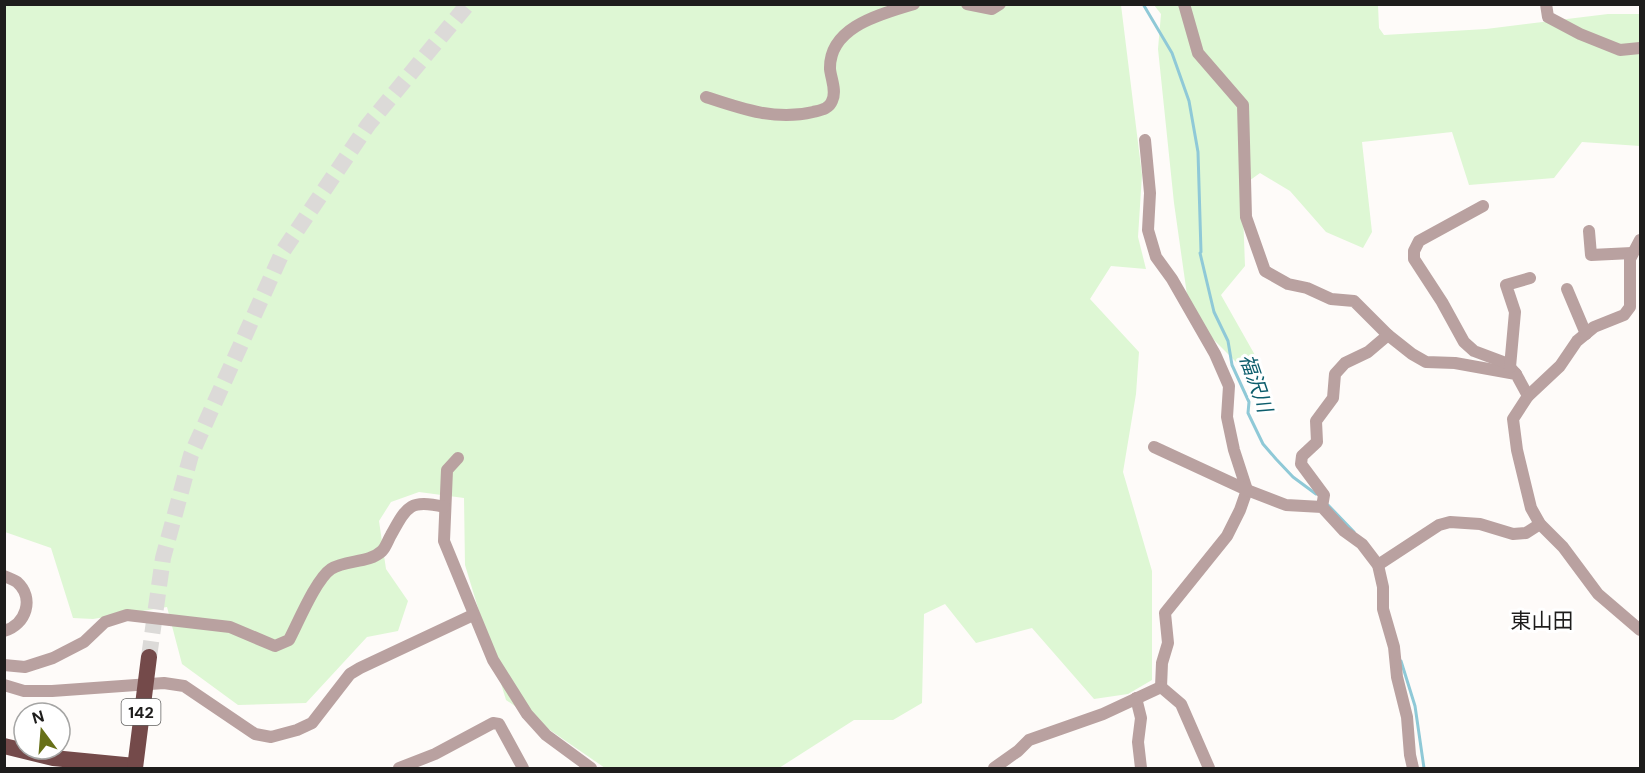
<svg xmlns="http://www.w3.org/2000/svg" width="1645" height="773" font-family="'DM Sans','Noto Sans JP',sans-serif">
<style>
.green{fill:#def7d4}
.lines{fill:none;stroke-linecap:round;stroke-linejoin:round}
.stream{stroke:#8fc9d7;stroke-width:3}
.trunk-tunnel{stroke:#dcdad8;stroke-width:16;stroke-dasharray:16 8;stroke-linecap:butt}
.minor{stroke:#b9a1a0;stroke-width:12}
.trunk{stroke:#744a4a;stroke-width:16}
.labels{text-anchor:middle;stroke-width:6;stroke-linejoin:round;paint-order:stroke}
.shield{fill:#fff;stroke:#626160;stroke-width:1.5}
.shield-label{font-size:16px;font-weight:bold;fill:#1e1d1c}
.water-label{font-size:20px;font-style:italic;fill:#0c5d6c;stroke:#fff}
.quarter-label{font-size:21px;fill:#1e1d1c;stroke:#fff}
</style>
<rect width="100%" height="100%" fill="#fefbf9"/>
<g class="green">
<path d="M5,5H1121L1142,175L1138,237L1146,269L1111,266L1090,299L1139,352L1136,394L1123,472L1152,571V680L1128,694L1094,699L1032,628L976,643L945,604L924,614L922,703L893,720H854L779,768H605L506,700L465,565L464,498L419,492L391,502L379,521L386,569L408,601L398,631L367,637L306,703L238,705L182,664L167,607L93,619L73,618L51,548L5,532Z"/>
<path d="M1154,5H1378L1379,28L1384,35L1486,29L1608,14H1640V146L1582,142L1554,178L1469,185L1452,132L1362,142L1372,232L1363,248L1326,232L1290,191L1260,173L1242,186L1245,266L1221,295L1260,364L1246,372L1190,316L1174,203L1158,49L1161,14Z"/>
</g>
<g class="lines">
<g class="stream">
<path d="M1143,4L1172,53L1189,101L1198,152L1201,252L1200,253L1214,312L1228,341L1232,365L1249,402L1248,413L1263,444L1276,459L1293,477L1316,494"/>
<path d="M1328,505L1354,532"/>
<path d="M1401,661L1415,706L1424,768"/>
</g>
<path class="trunk-tunnel" d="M149,657L163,558L191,455L283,251L368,125L468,4"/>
<g class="minor">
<path d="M967,4L992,9L1000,4"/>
<path d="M1184,4L1198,53L1243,105L1246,217L1265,271L1288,284L1307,288L1331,299L1354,301L1388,335L1412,354L1426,362L1455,363L1516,374L1528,396"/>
<path d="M1546,4L1548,17L1580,34L1620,50L1640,48"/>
<path d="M706,97C742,109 776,121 813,112C821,110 829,109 832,101C837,91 831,79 830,69C829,26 882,14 914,4"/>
<path d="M1145,140L1150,193L1148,230L1156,257L1172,279L1215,354L1229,386L1227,417L1234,450L1247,490L1240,510L1227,536L1165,613L1168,643L1162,663L1161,687"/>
<path d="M1483,206L1419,241L1414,251V259L1442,302L1464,342L1474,351L1506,363L1516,374"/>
<path d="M1589,231L1591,255L1632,253"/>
<path d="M1640,240L1630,259V307L1624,315L1594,327L1577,341L1560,366L1528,396L1513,419L1517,450L1531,508L1540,524L1563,547L1598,594L1640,630"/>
<path d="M1567,289L1586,334"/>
<path d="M1510,367L1515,312L1506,285L1530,278"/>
<path d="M1154,447L1247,490L1286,505L1322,507L1344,531L1362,544L1378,565L1383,587V609L1394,647L1397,677L1407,717L1410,755L1413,768"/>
<path d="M458,458L447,470L444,541L493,660L527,714L546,735L591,768"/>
<path d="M1322,507L1324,495L1301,464L1302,456L1317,442L1316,421L1333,398L1335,374L1345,363L1368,352L1388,335"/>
<path d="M1378,565L1439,525L1450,522L1480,524L1513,534L1526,533L1540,524"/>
<path d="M4,576C9,578 14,580 17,582C35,598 26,625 4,631"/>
<path d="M4,665L25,667L53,658L84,642L105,622L127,615L230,627L275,646L289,640C298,623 316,579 331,569C346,559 368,564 382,551C386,547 388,540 391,535C407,506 410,499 444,507"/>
<path d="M4,685L24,691H52L164,683L184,686L255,734L271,737L297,730L312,723L350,674L360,668L473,615"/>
<path d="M1161,687L1181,704L1209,768"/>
<path d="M1136,698L1141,718L1138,742L1141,768"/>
<path d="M399,768L435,754L493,723L499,724L523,768"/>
<path d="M994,768L1018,751L1029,740L1103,714L1161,687"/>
</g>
<g class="trunk">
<path d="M4,746L53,758L135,766"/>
<path d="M135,768L149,657"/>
</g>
</g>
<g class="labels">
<rect class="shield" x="121.5" y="699" width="39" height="26" rx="4.5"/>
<g class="shield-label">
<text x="141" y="718">142</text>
</g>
<g class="water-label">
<text transform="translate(1256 383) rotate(71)" y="7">福沢川</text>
</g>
<g class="quarter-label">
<text x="1542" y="628">東山田</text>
</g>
</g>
<rect width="1645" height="773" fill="none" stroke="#1e1d1c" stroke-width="12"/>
<g transform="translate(42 731) rotate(344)"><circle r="28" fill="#ffffff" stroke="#a5a5a4" stroke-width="1.5"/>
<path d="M0-4.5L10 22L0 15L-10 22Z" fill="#677018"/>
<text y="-9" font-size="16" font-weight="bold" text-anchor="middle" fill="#1e1d1c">N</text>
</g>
</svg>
